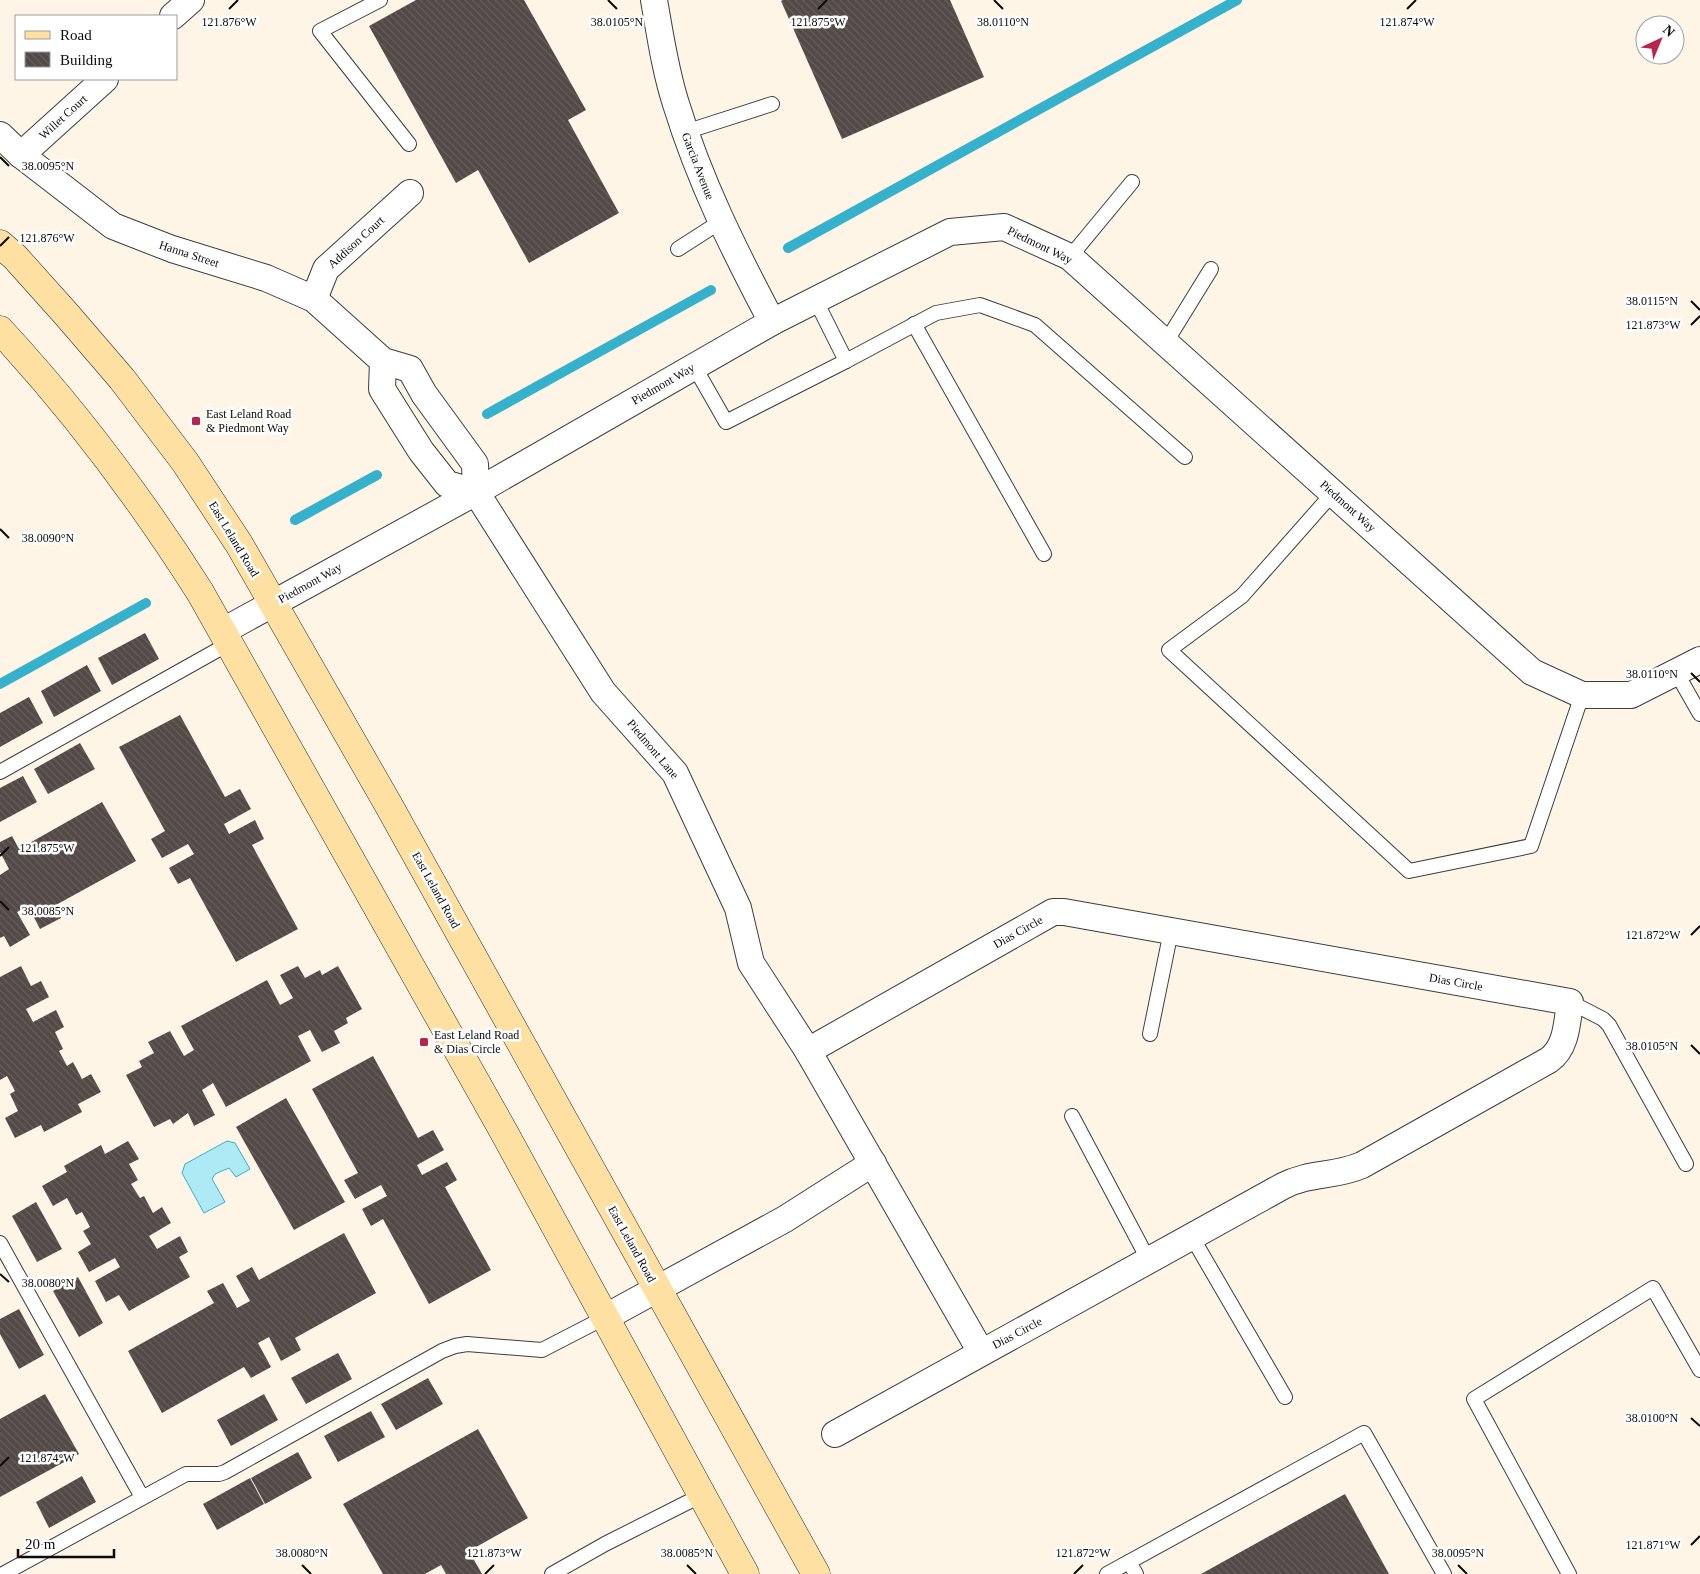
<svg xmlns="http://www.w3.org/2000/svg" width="1700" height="1574" font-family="Georgia,serif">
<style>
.water{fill:#adeaf5;stroke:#35b1cc}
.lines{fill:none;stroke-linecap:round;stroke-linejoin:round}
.stream{stroke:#35b1cc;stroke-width:10}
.building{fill:url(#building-back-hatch)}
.lane-casing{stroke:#3d3d3d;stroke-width:16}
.street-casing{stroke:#3d3d3d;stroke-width:28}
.secondary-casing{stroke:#2c2c2c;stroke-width:29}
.lane{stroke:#fff;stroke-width:14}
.street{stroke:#fff;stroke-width:26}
.secondary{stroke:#ffe0a3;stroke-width:28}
.ticks{fill:none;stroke:#0a0a0a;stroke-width:2}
.poi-dot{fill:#b8244c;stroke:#fff;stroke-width:2}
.labels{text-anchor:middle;stroke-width:5;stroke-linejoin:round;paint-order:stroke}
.street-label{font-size:12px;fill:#0a0a0a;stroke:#fff}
.poi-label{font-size:12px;fill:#0a0a0a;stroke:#fff;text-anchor:start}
.ticks-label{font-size:12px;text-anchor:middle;fill:#0a0a0a;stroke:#fff;stroke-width:5;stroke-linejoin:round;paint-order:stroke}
</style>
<defs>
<pattern id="building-back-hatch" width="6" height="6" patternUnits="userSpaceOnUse" patternTransform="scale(1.25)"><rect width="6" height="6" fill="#534947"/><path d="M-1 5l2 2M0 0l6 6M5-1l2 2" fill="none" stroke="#675f5d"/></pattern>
</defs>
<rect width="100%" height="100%" fill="#fff5e7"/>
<path class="water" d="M227,1141L235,1143L250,1169L236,1177L229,1168L215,1174L212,1179L225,1202L204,1213L182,1173L185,1164Z"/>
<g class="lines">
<g class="stream">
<path d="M788,248L1237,0"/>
<path d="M487,414L711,290"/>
<path d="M295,520L377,475"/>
<path d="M0,684L146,603"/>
</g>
</g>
<g class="building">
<path d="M416,0H524L586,110L568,120L619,213L529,263L478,170L456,183L369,26Z"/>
<path d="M783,0H950L984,77L842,139L781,1Z"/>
<path d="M145,633L159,659L112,685L98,658Z"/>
<path d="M87,665L101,691L54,717L41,691Z"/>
<path d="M29,697L43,723L0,747V713Z"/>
<path d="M180,715L225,797L240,789L251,809L224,824L229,834L255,820L264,839L252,845L298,929L236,962L190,878L178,884L169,868L194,854L188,844L162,858L151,839L165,831L119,747Z"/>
<path d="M80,743L95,769L48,794L34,769Z"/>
<path d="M23,776L37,802L0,822V788Z"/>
<path d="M102,802L136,861L54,906L61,918L40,929L28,906L17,912L30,935L10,947L4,936L0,938V875L9,869L0,852V842L12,836L19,849Z"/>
<path d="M21,966L31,986L41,981L49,997L26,1009L33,1022L56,1010L64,1027L55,1032L63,1049L59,1051L67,1066L73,1062L82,1079L91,1074L101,1092L78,1104L82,1112L44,1132L41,1125L15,1138L5,1118L18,1111L10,1094L15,1091L7,1076L0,1080V977Z"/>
<path d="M298,966L305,978L320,970L322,975L338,966L362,1009L346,1018L348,1023L334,1031L340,1043L322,1052L310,1030L298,1036L311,1061L226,1107L213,1083L202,1090L215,1115L194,1126L188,1113L173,1124L170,1119L154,1127L126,1075L142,1067L139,1061L154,1053L148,1042L170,1031L184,1056L194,1050L181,1026L267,980L280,1005L293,998L280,975Z"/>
<path d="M373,1056L418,1138L433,1130L444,1150L417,1165L422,1175L447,1162L457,1180L445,1187L491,1270L429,1304L383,1219L371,1226L362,1209L387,1196L381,1185L355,1199L344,1180L358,1173L312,1089Z"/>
<path d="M286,1098L345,1202L294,1230L236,1127Z"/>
<path d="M128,1141L139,1159L129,1164L138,1180L131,1184L140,1198L144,1196L153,1213L162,1207L171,1223L149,1236L157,1249L180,1236L188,1252L179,1257L190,1277L129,1311L119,1295L106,1302L95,1281L120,1267L115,1258L89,1272L78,1252L91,1244L83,1231L90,1227L82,1212L76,1215L67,1198L53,1206L42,1186L67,1172L64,1166L101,1145L105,1154Z"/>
<path d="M36,1202L62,1249L37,1262L12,1216Z"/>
<path d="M344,1233L376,1293L295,1338L301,1350L281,1361L269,1337L258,1343L271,1367L251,1378L244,1367L162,1413L128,1351L214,1303L207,1291L223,1283L237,1308L250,1301L236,1276L252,1267L259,1280Z"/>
<path d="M78,1277L103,1323L79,1337L53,1291Z"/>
<path d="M19,1309L44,1355L19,1369L0,1334V1319Z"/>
<path d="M338,1353L352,1379L306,1404L291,1378Z"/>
<path d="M428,1378L443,1404L396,1430L381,1404Z"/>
<path d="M45,1394L79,1454L0,1497V1419Z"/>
<path d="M264,1394L278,1420L231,1446L217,1420Z"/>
<path d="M371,1411L385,1437L338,1462L324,1436Z"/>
<path d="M478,1429L528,1518L469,1551L482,1574H446L441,1565L425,1574H383L343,1504Z"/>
<path d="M298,1452L312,1478L265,1504L251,1478Z"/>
<path d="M82,1476L96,1502L49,1528L36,1502Z"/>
<path d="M250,1478L264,1504L217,1530L203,1504Z"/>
<path d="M1345,1494L1389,1574H1201Z"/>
</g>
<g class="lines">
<g class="lane-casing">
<g id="lane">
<path d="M380,0L320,31L409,144"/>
<path d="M685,132L772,104"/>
<path d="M678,249L720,222"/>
<path d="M1070,257L1132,182"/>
<path d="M815,299L846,361L936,313L980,305L1035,325L1185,457"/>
<path d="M914,324L1044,554"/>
<path d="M1166,342L1211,269"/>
<path d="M694,366L726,422L846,361"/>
<path d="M1333,493L1242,596L1169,650L1409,871L1531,846L1582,695"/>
<path d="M1676,672L1700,714"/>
<path d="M0,772L230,643"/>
<path d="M1570,1002L1603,1019L1609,1025L1686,1164"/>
<path d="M1150,1034L1171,931"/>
<path d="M1072,1116L1149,1261"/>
<path d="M1192,1237L1285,1397"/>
<path d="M0,1243L142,1497"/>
<path d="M1129,1562L1136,1574"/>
<path d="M3,1574L186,1474H219L225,1472L442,1351L455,1346L467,1344L542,1350L606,1317"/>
<path d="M552,1574L605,1544L702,1495"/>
<path d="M1107,1574L1364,1433L1444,1574"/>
<path d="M1569,1574L1474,1399L1653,1288L1700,1370"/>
</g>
</g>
<g class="street-casing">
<g id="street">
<path d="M654,0C660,34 665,70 676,104C700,182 734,250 772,322"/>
<path d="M173,16L191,0"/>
<path d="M0,135L21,155L113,226L172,249L266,278L314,299L383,361L410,369L424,394L475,464L476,492L603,692L675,773L738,908L751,963L808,1051L981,1352"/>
<path d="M21,155L105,79"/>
<path d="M314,299L326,269L410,193"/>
<path d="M383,361L382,389L421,451L447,484L476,492"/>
<path d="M223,631L476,492L772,322L950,232L1004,227L1070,257L1532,672L1582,695H1631L1700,660"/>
<path d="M808,1051L1053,912H1064L1570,1002C1567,1022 1567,1047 1549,1060L1362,1165C1335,1177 1310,1172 1283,1186L835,1434"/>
<path d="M606,1317L785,1219L873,1163"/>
</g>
</g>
<g class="secondary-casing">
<g id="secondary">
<path d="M0,244L15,257L67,315L122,379L185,462L239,544L388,804L816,1574"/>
<path d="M0,330C75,411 141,499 200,592L505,1134L745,1574"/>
</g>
</g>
<use href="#lane" class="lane"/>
<use href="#street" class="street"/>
<use href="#secondary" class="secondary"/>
</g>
<path class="ticks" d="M608,0L617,9M994,0L1003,9M229,9L238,0M818,9L827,0M1407,9L1416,0M0,157L9,166M0,246L9,237M1691,301L1700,310M1691,325L1700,316M0,529L9,538M1691,673L1700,682M0,856L9,847M0,901L9,910M1691,935L1700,926M1691,1045L1700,1054M0,1274L9,1282M1691,1418L1700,1426M0,1466L9,1457M1691,1545L1700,1536M302,1565L311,1574M687,1565L696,1574M1458,1565L1467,1574M485,1574L494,1565M1074,1574L1083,1565"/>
<g class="poi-dot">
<rect x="191" y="416" width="10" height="10" rx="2.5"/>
<rect x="419" y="1037" width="10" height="10" rx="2.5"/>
</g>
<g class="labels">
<g class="street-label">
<text transform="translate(63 117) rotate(-42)" y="4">Willet Court</text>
<text transform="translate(698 166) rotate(69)" y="4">Garcia Avenue</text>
<text transform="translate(356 242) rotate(-42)" y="4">Addison Court</text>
<text transform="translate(1040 245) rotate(26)" y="4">Piedmont Way</text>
<text transform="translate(189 254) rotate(18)" y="4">Hanna Street</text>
<text transform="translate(663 384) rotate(-30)" y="4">Piedmont Way</text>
<text transform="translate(1348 506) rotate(42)" y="4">Piedmont Way</text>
<text transform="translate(234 539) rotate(59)" y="4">East Leland Road</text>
<text transform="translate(310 583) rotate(-29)" y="4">Piedmont Way</text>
<text transform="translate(653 749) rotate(50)" y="4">Piedmont Lane</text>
<text transform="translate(436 890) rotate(61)" y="4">East Leland Road</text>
<text transform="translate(1018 932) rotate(-29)" y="4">Dias Circle</text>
<text transform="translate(1456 982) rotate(10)" y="4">Dias Circle</text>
<text transform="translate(632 1244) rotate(61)" y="4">East Leland Road</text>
<text transform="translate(1017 1333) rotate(-28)" y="4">Dias Circle</text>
</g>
<g class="poi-label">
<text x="206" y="418">East Leland Road<tspan x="206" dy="14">&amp; Piedmont Way</tspan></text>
<text x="434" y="1039">East Leland Road<tspan x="434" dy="14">&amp; Dias Circle</tspan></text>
</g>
</g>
<g class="ticks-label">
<text x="617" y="26">38.0105°N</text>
<text x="1003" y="26">38.0110°N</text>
<text x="229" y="26">121.876°W</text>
<text x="818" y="26">121.875°W</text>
<text x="1407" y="26">121.874°W</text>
<text x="48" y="170">38.0095°N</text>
<text x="47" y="242">121.876°W</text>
<text x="1652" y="305">38.0115°N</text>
<text x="1653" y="329">121.873°W</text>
<text x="48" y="542">38.0090°N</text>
<text x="1652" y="678">38.0110°N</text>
<text x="47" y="852">121.875°W</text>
<text x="48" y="915">38.0085°N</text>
<text x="1653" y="939">121.872°W</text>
<text x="1652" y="1050">38.0105°N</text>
<text x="48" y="1287">38.0080°N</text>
<text x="1652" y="1422">38.0100°N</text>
<text x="47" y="1462">121.874°W</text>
<text x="1653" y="1549">121.871°W</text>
<text x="494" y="1557">121.873°W</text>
<text x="1083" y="1557">121.872°W</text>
<text x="302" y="1557">38.0080°N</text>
<text x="687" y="1557">38.0085°N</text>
<text x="1458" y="1557">38.0095°N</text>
</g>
<rect x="15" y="15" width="162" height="65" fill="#ffffff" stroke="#9d9d9d"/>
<rect x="25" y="31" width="25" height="8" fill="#ffe0a3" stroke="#9d9d9d"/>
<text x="60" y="40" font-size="15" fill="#0a0a0a">Road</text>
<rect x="25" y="52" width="25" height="15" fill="url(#building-back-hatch)" stroke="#9d9d9d"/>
<text x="60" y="65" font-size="15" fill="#0a0a0a">Building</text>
<g transform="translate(1660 40) rotate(44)"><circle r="24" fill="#ffffff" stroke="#9d9d9d"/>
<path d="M0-4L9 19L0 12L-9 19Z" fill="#b8244c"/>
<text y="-8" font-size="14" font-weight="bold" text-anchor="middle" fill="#0a0a0a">N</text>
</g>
<path d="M18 1549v8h96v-8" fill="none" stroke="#0a0a0a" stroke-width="2.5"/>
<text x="25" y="1549" font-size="15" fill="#0a0a0a" stroke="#ffffff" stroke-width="4" paint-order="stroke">20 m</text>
</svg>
